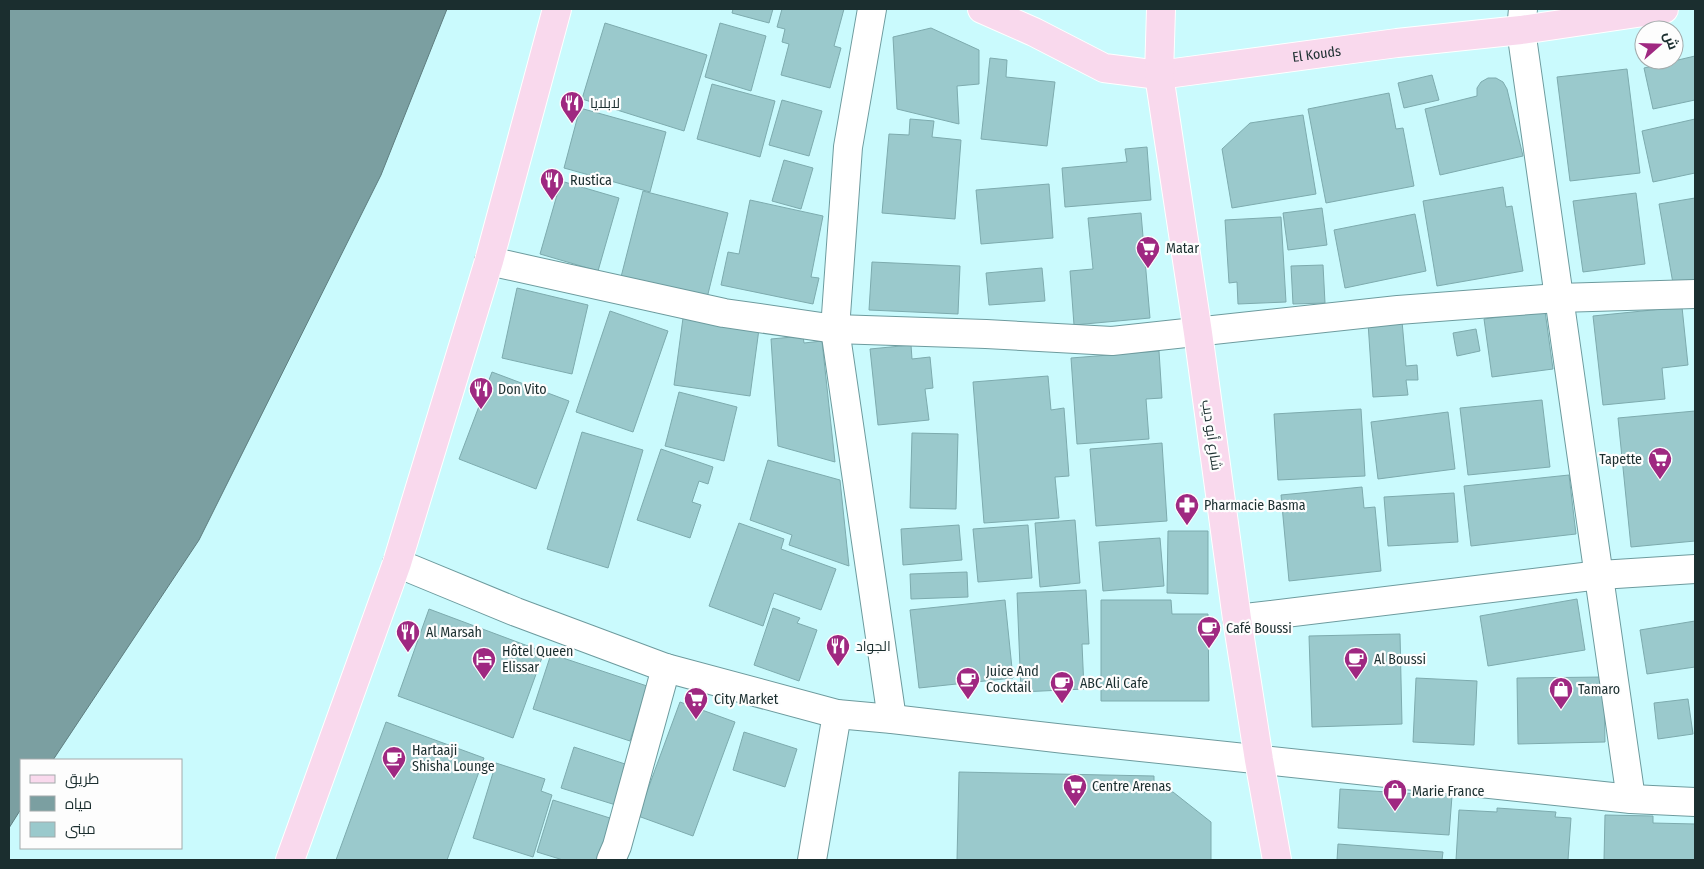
<svg xmlns="http://www.w3.org/2000/svg" width="1704" height="869" font-family="'Fira Sans Condensed',Cairo,sans-serif">
<style>
.water{fill:#7b9fa1;stroke:#5e7d7f}
.building{fill:#9ac9cc;stroke:#7dabae}
.lines{fill:none;stroke-linecap:round;stroke-linejoin:round}
.minor-casing{stroke:#6d9b9e;stroke-width:30}
.major-casing{stroke:#fff;stroke-width:30}
.minor{stroke:#fff;stroke-width:28}
.major{stroke:#f9d9ed;stroke-width:28}
.labels{text-anchor:middle;stroke-width:4.5;stroke-linejoin:round;paint-order:stroke}
.street-label{font-size:14px;fill:#1b2e2f;stroke:#fdfdfd}
.poi-label{font-size:14px;fill:#1b2e2f;stroke:#fdfdfd;text-anchor:start}
</style>
<rect width="100%" height="100%" fill="#cafafd"/>
<path class="water" d="M9,9H447L381,175L199,540L53,760H21V809L9,828Z"/>
<g class="building">
<path d="M733,9H773L769,23L732,13Z"/>
<path d="M782,9H844L834,46L841,48L830,88L781,75L789,44L782,42L785,29L777,27Z"/>
<path d="M605,23L707,55L684,131L582,99Z"/>
<path d="M720,23L766,36L751,91L705,77Z"/>
<path d="M931,28L979,50V84L957,86L959,124L897,109L893,37Z"/>
<path d="M1695,56V100L1653,109L1644,68Z"/>
<path d="M990,58L1007,60L1006,77L1055,82L1047,146L981,139Z"/>
<path d="M1627,69L1640,173L1570,181L1557,77Z"/>
<path d="M1432,75L1439,100L1404,108L1398,83Z"/>
<path d="M1488,78H1496L1503,82L1507,89L1523,156L1440,175L1425,109L1477,96V88L1481,82Z"/>
<path d="M712,84L775,101L760,157L697,139Z"/>
<path d="M1389,93L1396,129L1403,128L1414,186L1326,203L1308,109Z"/>
<path d="M782,100L822,111L809,156L769,145Z"/>
<path d="M580,108L666,132L650,192L564,168Z"/>
<path d="M1303,115L1316,194L1232,208L1222,149L1250,123Z"/>
<path d="M910,119L934,121L932,137L961,140L955,219L882,213L889,134L909,135Z"/>
<path d="M1695,119V173L1653,182L1642,131Z"/>
<path d="M1147,147L1151,200L1065,207L1062,168L1127,162L1125,149Z"/>
<path d="M784,160L813,168L801,209L772,201Z"/>
<path d="M561,181L619,198L598,271L540,254Z"/>
<path d="M1049,184L1053,238L981,244L976,190Z"/>
<path d="M1503,187L1506,207L1512,206L1523,271L1437,286L1423,201Z"/>
<path d="M643,191L728,213L707,298L621,277Z"/>
<path d="M1636,193L1645,264L1583,272L1573,201Z"/>
<path d="M1695,198V285L1674,289L1659,204Z"/>
<path d="M750,200L823,216L811,277L819,278L813,304L721,285L728,252L739,254Z"/>
<path d="M1322,208L1327,245L1288,250L1283,213Z"/>
<path d="M1141,213L1150,318L1074,325L1070,271L1093,269L1088,218Z"/>
<path d="M1415,214L1426,271L1345,288L1334,230Z"/>
<path d="M1281,217L1286,302L1238,304L1237,282L1229,283L1225,220Z"/>
<path d="M872,262L960,266L958,314L869,310Z"/>
<path d="M1323,265L1325,303L1293,304L1291,266Z"/>
<path d="M1042,268L1045,301L989,305L986,273Z"/>
<path d="M517,288L588,305L572,374L502,358Z"/>
<path d="M1682,307L1688,365L1662,368L1665,399L1603,405L1593,316Z"/>
<path d="M610,311L668,331L633,432L576,412Z"/>
<path d="M1545,311L1553,369L1492,377L1484,319Z"/>
<path d="M683,318L759,329L750,396L674,385Z"/>
<path d="M1402,321L1406,366L1417,365L1418,380H1406L1408,395L1373,397L1368,323Z"/>
<path d="M1476,329L1480,351L1457,356L1453,333Z"/>
<path d="M803,336L804,343L822,341L835,462L778,446L771,339Z"/>
<path d="M911,345L912,359L930,357L933,388L925,389L929,420L878,425L870,349Z"/>
<path d="M1159,351L1162,398L1146,399L1149,439L1077,444L1071,358Z"/>
<path d="M492,372L569,401L536,489L459,459Z"/>
<path d="M1048,376L1051,410L1064,408L1069,476L1055,477L1059,518L984,523L973,382Z"/>
<path d="M679,392L737,407L724,461L665,446Z"/>
<path d="M1542,400L1550,467L1468,475L1460,408Z"/>
<path d="M1361,409L1365,476L1278,480L1274,414Z"/>
<path d="M1695,411V541L1631,547L1618,418Z"/>
<path d="M1448,412L1455,469L1378,479L1371,422Z"/>
<path d="M582,432L643,450L608,568L547,549Z"/>
<path d="M912,433L958,434L956,509L910,508Z"/>
<path d="M1162,443L1167,521L1096,526L1090,449Z"/>
<path d="M661,449L713,467L708,484L699,481L692,502L701,505L690,538L637,520Z"/>
<path d="M768,460L840,480L849,566L789,545L792,535L750,520Z"/>
<path d="M1569,475L1576,534L1471,546L1464,486Z"/>
<path d="M1362,487L1364,508L1375,507L1381,571L1289,581L1281,495Z"/>
<path d="M1454,493L1458,542L1388,546L1384,497Z"/>
<path d="M1075,520L1080,583L1040,587L1035,523Z"/>
<path d="M739,523L784,539L781,549L836,569L821,610L774,593L763,626L709,606Z"/>
<path d="M959,525L962,560L903,565L901,529Z"/>
<path d="M1028,525L1032,578L978,582L973,529Z"/>
<path d="M1168,531H1208V594L1167,593Z"/>
<path d="M1160,538L1164,586L1103,591L1099,542Z"/>
<path d="M967,572L968,597L911,599L910,574Z"/>
<path d="M1086,590L1089,644H1082L1084,689L1021,692L1017,593Z"/>
<path d="M1577,599L1585,650L1488,666L1480,616Z"/>
<path d="M1005,600L1013,678L919,688L910,610Z"/>
<path d="M1101,600H1171L1172,614H1208L1209,701H1101Z"/>
<path d="M773,608L800,618L797,623L817,630L799,681L754,665Z"/>
<path d="M429,609L544,652L513,738L398,696Z"/>
<path d="M1695,621V667L1647,674L1640,630Z"/>
<path d="M1400,634L1402,724L1312,727L1309,636Z"/>
<path d="M551,654L647,686L630,741L533,709Z"/>
<path d="M1604,677L1605,742L1518,744L1517,678Z"/>
<path d="M1416,678L1477,681L1474,745L1413,742Z"/>
<path d="M1688,699L1693,734L1658,739L1654,703Z"/>
<path d="M680,702L735,722L693,836L638,816Z"/>
<path d="M386,722L484,758L447,860H336Z"/>
<path d="M744,732L797,749L785,787L733,770Z"/>
<path d="M574,747L631,766L619,806L561,788Z"/>
<path d="M496,763L545,779L541,791L552,795L533,857L473,838Z"/>
<path d="M959,772L1154,776V792H1173L1211,822V860H1225H957Z"/>
<path d="M1340,789L1452,796L1449,835L1338,828Z"/>
<path d="M553,800L613,819L601,860H563L537,852Z"/>
<path d="M1497,808L1556,812L1555,817L1571,818L1568,860H1456L1459,810L1497,812Z"/>
<path d="M1605,815L1653,816V823L1695,824V860H1604Z"/>
<path d="M1338,844L1443,852L1442,860H1337Z"/>
</g>
<g class="lines">
<g class="minor-casing">
<g id="minor">
<path d="M872,9L848,147L835,329L892,719"/>
<path d="M1523,9L1521,30C1556,286 1595,543 1631,799"/>
<path d="M489,261L724,313L835,329L986,334L1112,341L1398,310L1558,298L1695,294"/>
<path d="M397,563L516,612L666,668L837,714L892,719L1065,739L1631,799L1695,802"/>
<path d="M1237,619L1600,575L1695,569"/>
<path d="M611,860L617,846L666,668"/>
<path d="M812,860L837,714"/>
</g>
</g>
<g class="major-casing">
<g id="major">
<path id="s1" d="M982,9L1034,32L1104,68L1159,75L1397,43L1521,30L1664,9"/>
<path d="M1161,9L1159,75L1198,333L1237,619L1259,760L1277,860"/>
<path d="M290,860L397,563L489,261L557,9"/>
</g>
</g>
<use href="#minor" class="minor"/>
<use href="#major" class="major"/>
</g>
<defs>
<g id="restaurant-pin" transform="scale(1.25)"><path d="M0 17L-7.5 6A9.5 9.5 0 1 1 7.5 6Z" fill="#9f2881" stroke="#fdfdfd"/><path d="M-5-6h1v4h1v-4h1v4h1v-4h1v5L-1.5 .5V6h-2V.5L-5-1ZM5-6V6H3V1.5H1.5Q1.5-4 5-6Z" fill="#fff"/></g>
<g id="supermarket-pin" transform="scale(1.25)"><path d="M0 17L-7.5 6A9.5 9.5 0 1 1 7.5 6Z" fill="#9f2881" stroke="#fdfdfd"/><path d="M-6-5.5h2.5l.6 2H6L4.5 2H-2.5L-4.4-4H-6ZM-1.5 3.2a1.3 1.3 0 1 0 .1 0ZM3 3.2a1.3 1.3 0 1 0 .1 0Z" fill="#fff"/></g>
<g id="pharmacy-pin" transform="scale(1.25)"><path d="M0 17L-7.5 6A9.5 9.5 0 1 1 7.5 6Z" fill="#9f2881" stroke="#fdfdfd"/><path d="M-2-6h4v4h4v4h-4v4h-4v-4h-4v-4h4Z" fill="#fff"/></g>
<g id="cafe-pin" transform="scale(1.25)"><path d="M0 17L-7.5 6A9.5 9.5 0 1 1 7.5 6Z" fill="#9f2881" stroke="#fdfdfd"/><path d="M-5.5-4.5H6V0H3Q3 3.5 0 3.5H-2.5Q-5.5 3.5-5.5 0ZM3-3.2v2h1.7v-2ZM-6 4.5H4V6H-6Z" fill="#fff"/></g>
<g id="hotel-pin" transform="scale(1.25)"><path d="M0 17L-7.5 6A9.5 9.5 0 1 1 7.5 6Z" fill="#9f2881" stroke="#fdfdfd"/><path d="M-6-4.5h1.5V1H6V5H4.5V3h-9V5H-6ZM-4 0a1.8 1.8 0 1 1 3.6 0ZM.5 0V-2.5h3Q6-2.5 6 0Z" fill="#fff"/></g>
<g id="shop-pin" transform="scale(1.25)"><path d="M0 17L-7.5 6A9.5 9.5 0 1 1 7.5 6Z" fill="#9f2881" stroke="#fdfdfd"/><path d="M-5-2.5h2.3a2.7 3.5 0 0 1 5.4 0H5L5.5 6h-11ZM-1.5-2.5h3a1.5 2.3 0 0 0-3 0Z" fill="#fff"/></g>
</defs>
<g fill-rule="evenodd">
<use href="#restaurant-pin" x="572" y="103"/>
<use href="#restaurant-pin" x="552" y="180"/>
<use href="#supermarket-pin" x="1148" y="248"/>
<use href="#restaurant-pin" x="481" y="389"/>
<use href="#supermarket-pin" x="1660" y="459"/>
<use href="#pharmacy-pin" x="1187" y="505"/>
<use href="#cafe-pin" x="1209" y="628"/>
<use href="#restaurant-pin" x="408" y="632"/>
<use href="#restaurant-pin" x="838" y="646"/>
<use href="#hotel-pin" x="484" y="659"/>
<use href="#cafe-pin" x="1356" y="659"/>
<use href="#cafe-pin" x="968" y="679"/>
<use href="#cafe-pin" x="1062" y="683"/>
<use href="#shop-pin" x="1561" y="689"/>
<use href="#supermarket-pin" x="696" y="699"/>
<use href="#cafe-pin" x="394" y="758"/>
<use href="#supermarket-pin" x="1075" y="786"/>
<use href="#shop-pin" x="1395" y="791"/>
</g>
<g class="labels">
<g class="street-label">
<text dy="5" stroke="none"><textPath href="#s1" startOffset="350">El Kouds</textPath></text>
<text transform="translate(1212 435) rotate(82)" y="5">شارع أبو ديب</text>
</g>
<g class="poi-label">
<text x="590" y="108">لابلايا</text>
<text x="570" y="185">Rustica</text>
<text x="1166" y="253">Matar</text>
<text x="498" y="394">Don Vito</text>
<text x="1642" y="464" text-anchor="end">Tapette</text>
<text x="1204" y="510">Pharmacie Basma</text>
<text x="1226" y="633">Café Boussi</text>
<text x="426" y="637">Al Marsah</text>
<text x="856" y="651">الجواد</text>
<text x="502" y="656">Hôtel Queen<tspan x="502" dy="16">Elissar</tspan></text>
<text x="1374" y="664">Al Boussi</text>
<text x="986" y="676">Juice And<tspan x="986" dy="16">Cocktail</tspan></text>
<text x="1080" y="688">ABC Ali Cafe</text>
<text x="1578" y="694">Tamaro</text>
<text x="714" y="704">City Market</text>
<text x="412" y="755">Hartaaji<tspan x="412" dy="16">Shisha Lounge</tspan></text>
<text x="1092" y="791">Centre Arenas</text>
<text x="1412" y="796">Marie France</text>
</g>
</g>
<rect width="1704" height="869" fill="none" stroke="#1b2e2f" stroke-width="20"/>
<rect x="20" y="759" width="162" height="90" fill="#fdfdfd" stroke="#a3aaab"/>
<rect x="30" y="775" width="25" height="8" fill="#f9d9ed" stroke="#a3aaab"/>
<text x="65" y="784" font-size="15" fill="#1b2e2f">طريق</text>
<rect x="30" y="796" width="25" height="15" fill="#7b9fa1" stroke="#a3aaab"/>
<text x="65" y="809" font-size="15" fill="#1b2e2f">مياه</text>
<rect x="30" y="822" width="25" height="15" fill="#9ac9cc" stroke="#a3aaab"/>
<text x="65" y="834" font-size="15" fill="#1b2e2f">مبنى</text>
<g transform="translate(1659 45) rotate(70)"><circle r="24" fill="#fdfdfd" stroke="#a3aaab"/>
<path d="M0-4L9 19L0 12L-9 19Z" fill="#9f2881"/>
<text y="-8" font-size="14" font-weight="bold" text-anchor="middle" fill="#1b2e2f">ش</text>
</g>
</svg>
